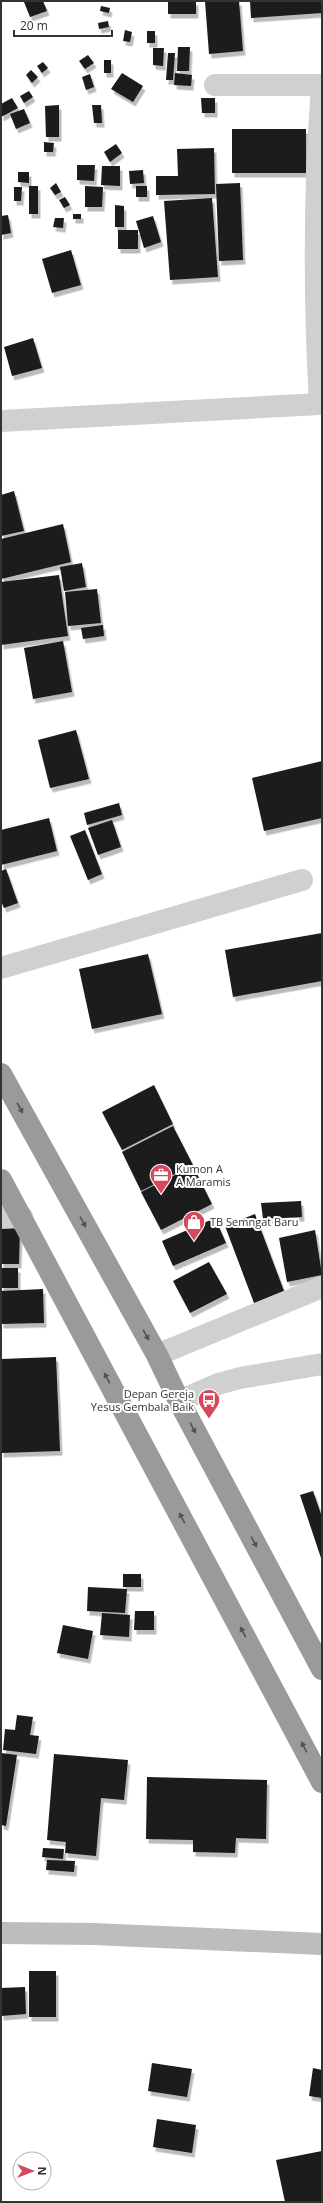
<svg xmlns="http://www.w3.org/2000/svg" width="323" height="2203" font-family="'Open Sans',sans-serif">
<style>
.building{fill:#1a1a1a;filter:url(#shadow)}
.lines{fill:none;stroke-linecap:round;stroke-linejoin:round}
.street{stroke:#d0d0d0;stroke-width:22}
.secondary{stroke:#bdbdbd;stroke-width:22}
.highway{stroke:#9a9a9a;stroke-width:22}
.oneway{fill:#525252}
.labels{text-anchor:middle;stroke-width:4;stroke-linejoin:round;paint-order:stroke}
.poi-label{font-size:11px;fill:#333;stroke:#fff;text-anchor:start}
</style>
<defs>
<filter id="shadow"><feDropShadow dx="2.5" dy="4.5" stdDeviation="0" flood-color="#0004"/></filter>
</defs>
<rect width="100%" height="100%" fill="#fff"/>
<g class="building">
<path d="M26,1H43L47,11L30,17L24,2Z"/>
<rect x="168" y="1" width="28" height="13"/>
<path d="M205,1H239L243,51L209,54Z"/>
<path d="M250,1H322V13L251,18Z"/>
<path d="M101,6L110,8L109,13L100,11Z"/>
<path d="M108,21L109,27L99,29L98,23Z"/>
<path d="M125,30L132,32L130,42L123,41Z"/>
<rect x="147" y="31" width="8" height="12"/>
<path d="M178,47H190L189,71H177Z"/>
<path d="M153,48H164L163,66L153,65Z"/>
<path d="M168,53H175L173,80H166Z"/>
<path d="M88,55L94,63L85,69L79,61Z"/>
<rect x="104" y="60" width="7" height="13"/>
<path d="M43,62L48,68L42,73L37,66Z"/>
<path d="M31,70L38,77L32,83L26,75Z"/>
<path d="M122,73L143,86L133,102L111,89Z"/>
<path d="M175,73L192,75L191,86L174,85Z"/>
<path d="M90,74L94,87L86,90L82,77Z"/>
<path d="M29,91L33,97L24,103L20,96Z"/>
<path d="M12,98L18,108L1,117V104Z"/>
<path d="M201,98H215V113H202Z"/>
<path d="M59,105V137H46L45,106Z"/>
<path d="M92,105H101L102,123H94Z"/>
<path d="M24,109L30,123L16,129L10,114Z"/>
<rect x="232" y="129" width="74" height="44"/>
<path d="M44,142L54,143L53,152H44Z"/>
<path d="M116,144L122,153L110,162L104,152Z"/>
<path d="M214,148L215,194L156,195V176H178L177,149Z"/>
<path d="M77,165H95L94,181L77,180Z"/>
<path d="M102,166H120V186L101,185Z"/>
<path d="M143,170L144,183L130,184L129,171Z"/>
<path d="M18,172H29V183L18,182Z"/>
<path d="M56,183L61,192L55,195L50,188Z"/>
<path d="M240,183L243,260L219,261L216,184Z"/>
<rect x="29" y="186" width="9" height="28"/>
<path d="M85,186L103,187L102,207H85Z"/>
<rect x="136" y="186" width="11" height="11"/>
<path d="M14,187H22L21,201H14Z"/>
<path d="M65,197L70,205L64,208L59,200Z"/>
<path d="M212,198L218,277L170,280L164,201Z"/>
<path d="M115,205L124,206V227H115Z"/>
<rect x="73" y="214" width="8" height="5"/>
<path d="M8,215L11,233L1,235V216Z"/>
<path d="M153,216L161,242L144,248L136,221Z"/>
<path d="M55,218H64L63,228L53,227Z"/>
<rect x="118" y="230" width="20" height="19"/>
<path d="M71,250L81,285L52,293L42,259Z"/>
<path d="M33,338L42,368L12,376L4,347Z"/>
<path d="M14,491L24,531L1,536V495Z"/>
<path d="M63,524L71,562L1,579V539Z"/>
<path d="M82,563L86,587L64,591L60,567Z"/>
<path d="M59,575L68,636L1,645V582Z"/>
<path d="M97,589L101,623L68,626L65,592Z"/>
<path d="M103,625L104,636L83,639L81,628Z"/>
<path d="M63,641L72,692L33,699L24,648Z"/>
<path d="M76,730L89,779L50,788L38,740Z"/>
<path d="M322,761V818L264,831L252,778Z"/>
<path d="M119,803L122,815L87,825L84,813Z"/>
<path d="M49,818L57,851L1,865V830Z"/>
<path d="M112,820L121,847L98,855L88,828Z"/>
<path d="M85,830L102,874L88,880L70,836Z"/>
<path d="M6,869L18,903L4,908L1,901V871Z"/>
<path d="M322,933V981L233,997L225,950Z"/>
<path d="M148,954L162,1014L92,1029L79,969Z"/>
<path d="M154,1085L173,1124L122,1150L102,1112Z"/>
<path d="M173,1126L193,1165L141,1191L122,1152Z"/>
<path d="M193,1166L212,1204L161,1230L141,1192Z"/>
<path d="M301,1201L302,1217L263,1219L261,1203Z"/>
<path d="M255,1214L284,1291L254,1303L225,1226Z"/>
<path d="M215,1218L226,1243L173,1266L162,1241Z"/>
<path d="M1,1222H14V1229H20L19,1264H1Z"/>
<path d="M315,1230L322,1275L287,1282L279,1238Z"/>
<path d="M209,1262L227,1294L190,1313L173,1281Z"/>
<rect x="1" y="1268" width="17" height="20"/>
<path d="M43,1289L44,1323L1,1324V1291Z"/>
<path d="M56,1357L60,1451L1,1453V1359Z"/>
<path d="M313,1491L322,1517V1561L300,1495Z"/>
<rect x="123" y="1574" width="18" height="13"/>
<path d="M88,1587L127,1589L125,1613L87,1611Z"/>
<path d="M135,1611H154V1630H134Z"/>
<path d="M102,1613L130,1615L129,1637L100,1635Z"/>
<path d="M63,1625L93,1631L88,1659L57,1653Z"/>
<path d="M17,1715L33,1717L30,1735L39,1736L36,1754L3,1750L5,1729L15,1730Z"/>
<path d="M1,1753L17,1755L6,1826L1,1825Z"/>
<path d="M54,1754L128,1760L124,1800L101,1798L96,1856L65,1853L66,1842L47,1840Z"/>
<path d="M147,1777L267,1780L266,1839L236,1838L235,1853L193,1852V1840L146,1839Z"/>
<path d="M43,1848L64,1849L63,1859L42,1857Z"/>
<path d="M47,1860L75,1861L74,1872L46,1870Z"/>
<rect x="29" y="1971" width="27" height="46"/>
<path d="M25,1987L26,2014L1,2016V1988Z"/>
<path d="M152,2063L192,2069L187,2097L148,2091Z"/>
<path d="M313,2068L322,2070V2098L309,2096Z"/>
<path d="M157,2119L196,2125L192,2153L153,2147Z"/>
<path d="M322,2151V2202H285L276,2160Z"/>
</g>
<g class="lines">
<g class="street">
<path d="M215,85H322"/>
<path d="M1,421L320,404C314,298 314,192 322,86"/>
<path d="M1,968L302,880"/>
<path d="M1,1218L22,1217"/>
<path d="M157,1355L322,1287"/>
<path d="M179,1401L218,1384L240,1378L322,1364"/>
</g>
<path class="secondary" d="M1,1933L93,1934L322,1944"/>
<g class="highway">
<path d="M1,1074L157,1355L179,1401L322,1669"/>
<path d="M1,1180L322,1782"/>
</g>
</g>
<defs><path id="oneway-solid" d="M-6-.8H1V-3.2L6.5 0L1 3.2V.8H-6Z"/></defs>
<g class="oneway">
<use href="#oneway-solid" transform="translate(20 1108) rotate(61)"/>
<use href="#oneway-solid" transform="translate(83 1222) rotate(61)"/>
<use href="#oneway-solid" transform="translate(146 1335) rotate(61)"/>
<use href="#oneway-solid" transform="translate(107 1378) rotate(-118)"/>
<use href="#oneway-solid" transform="translate(193 1428) rotate(62)"/>
<use href="#oneway-solid" transform="translate(182 1518) rotate(-118)"/>
<use href="#oneway-solid" transform="translate(254 1542) rotate(62)"/>
<use href="#oneway-solid" transform="translate(243 1632) rotate(-118)"/>
<use href="#oneway-solid" transform="translate(304 1747) rotate(-118)"/>
</g>
<defs>
<g id="office-pin" transform="scale(1.15)"><path d="M0 17L-7.5 6A9.5 9.5 0 1 1 7.5 6Z" fill="#d6485b" stroke="#fff"/><path d="M-6-3h4V-5.5h4V-3h4V5H-6ZM-1-4.5V-3h2v-1.5ZM-6 0V1H6V0Z" fill="#fff"/></g>
<g id="shop-pin" transform="scale(1.15)"><path d="M0 17L-7.5 6A9.5 9.5 0 1 1 7.5 6Z" fill="#d6485b" stroke="#fff"/><path d="M-5-2.5h2.3a2.7 3.5 0 0 1 5.4 0H5L5.5 6h-11ZM-1.5-2.5h3a1.5 2.3 0 0 0-3 0Z" fill="#fff"/></g>
<g id="bus-pin" transform="scale(1.15)"><path d="M0 17L-7.5 6A9.5 9.5 0 1 1 7.5 6Z" fill="#d6485b" stroke="#fff"/><path d="M-5-6H5V4H4V6H2V4H-2V6H-4V4H-5ZM-3.5-4V0h7V-4ZM-3.5 1.2v1.5H-2V1.2ZM2 1.2v1.5H3.5V1.2Z" fill="#fff"/></g>
</defs>
<g fill-rule="evenodd">
<use href="#office-pin" x="161" y="1175"/>
<use href="#shop-pin" x="194" y="1222"/>
<use href="#bus-pin" x="209" y="1400"/>
</g>
<g class="labels">
<g class="poi-label">
<text x="176" y="1173">Kumon A<tspan x="176" dy="13">A Maramis</tspan></text>
<text x="210" y="1226">TB Semngat Baru</text>
<text x="194" y="1398" text-anchor="end">Depan Gereja<tspan x="194" dy="13">Yesus Gembala Baik</tspan></text>
</g>
</g>
<rect width="323" height="2203" fill="none" stroke="#333333" stroke-width="4"/>
<g transform="translate(32 2171) rotate(90)"><circle r="19" fill="#ffffff" stroke="#adadad"/>
<path d="M0-3L7 15L0 10L-7 15Z" fill="#d6485b"/>
<text y="-6" font-size="11" font-weight="bold" text-anchor="middle" fill="#333333">N</text>
</g>
<path d="M14 30v6h98v-6" fill="none" stroke="#333333" stroke-width="2"/>
<text x="20" y="30" font-size="12" fill="#333333" stroke="#ffffff" stroke-width="3" paint-order="stroke">20 m</text>
</svg>
